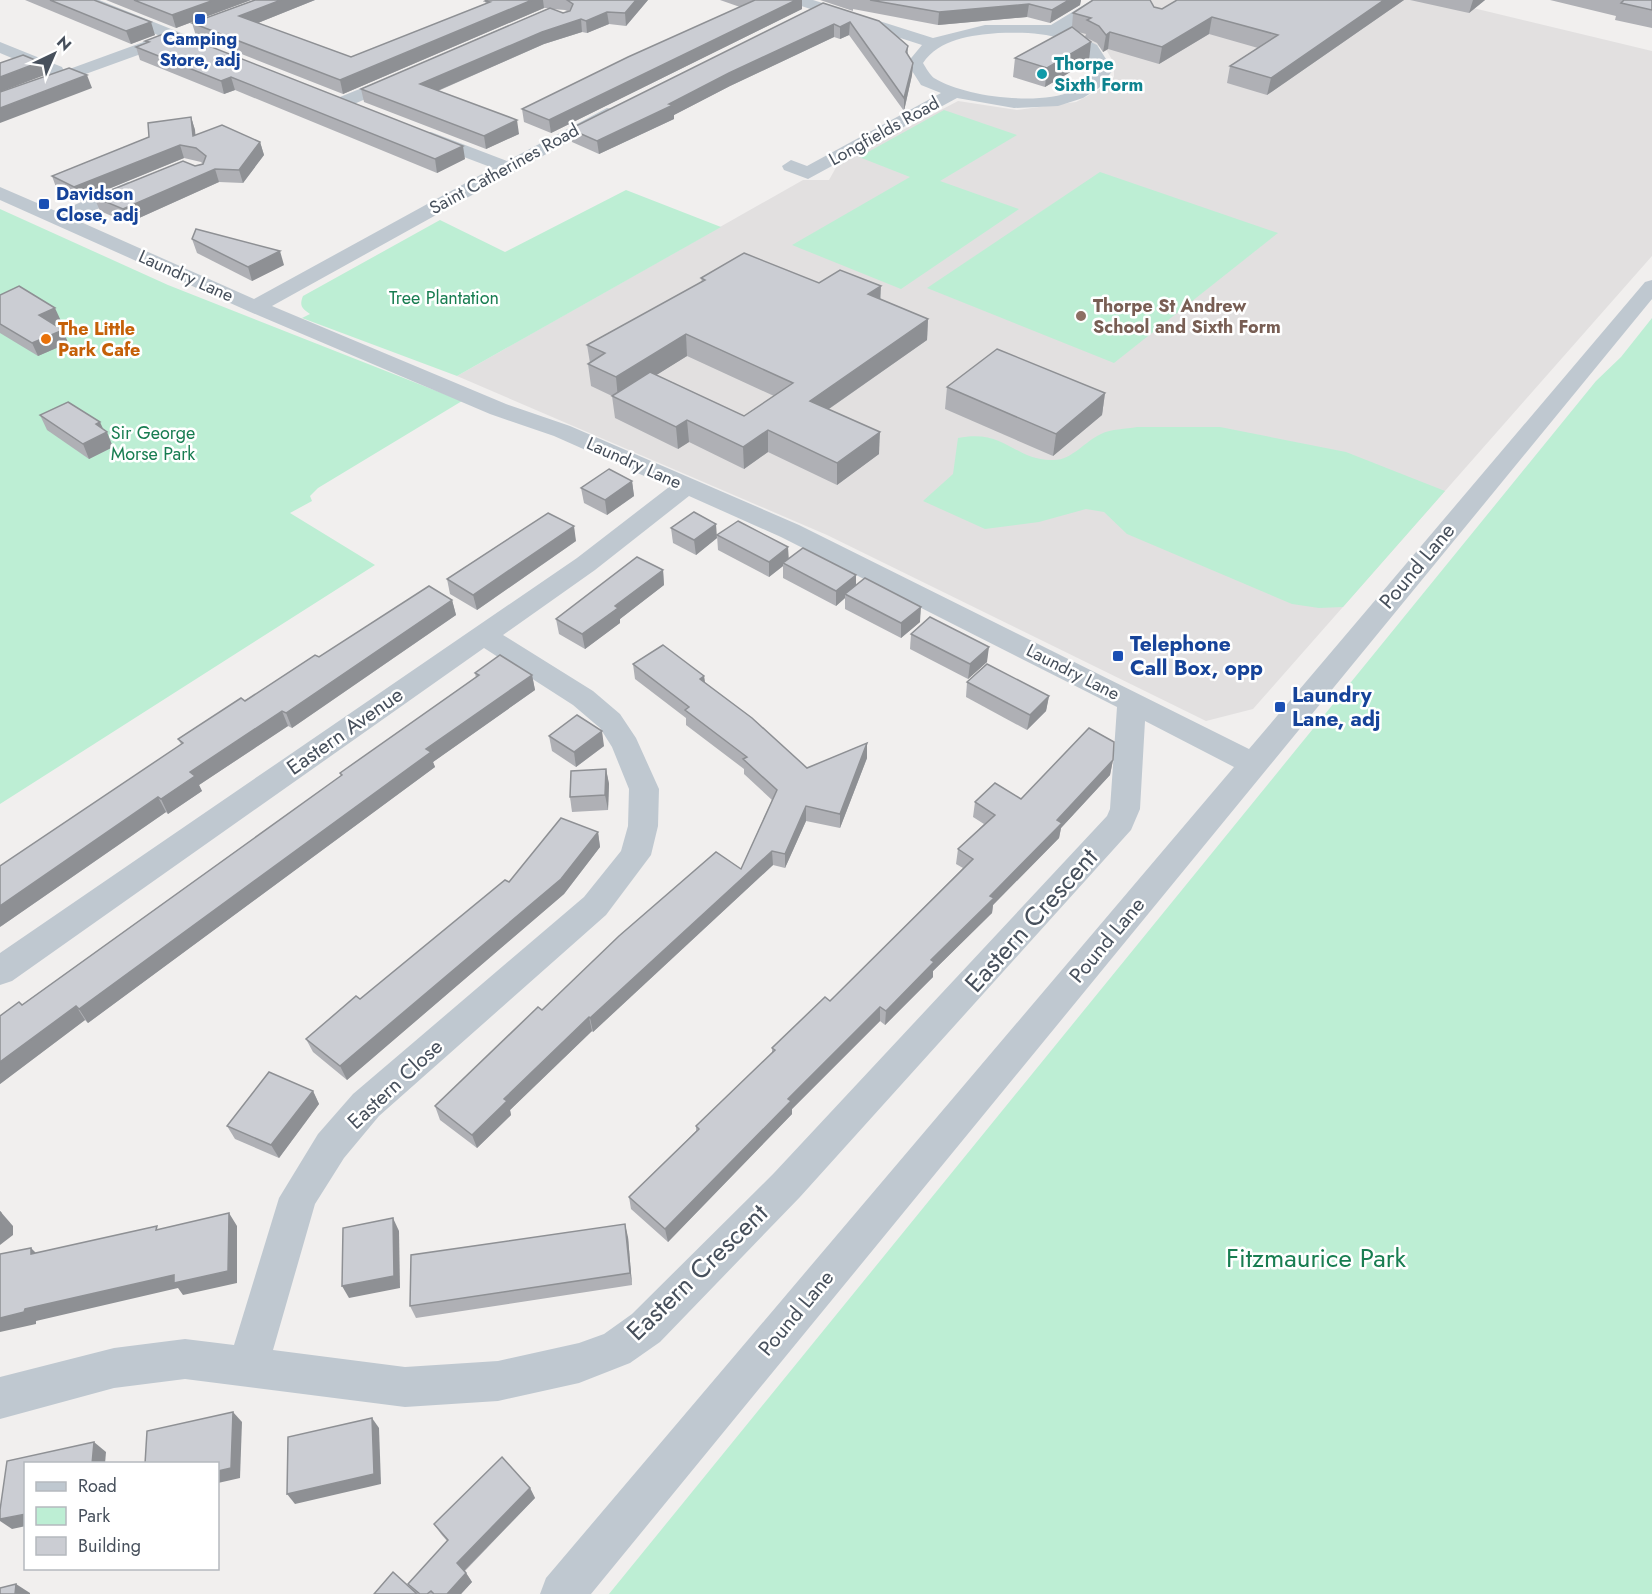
<svg xmlns="http://www.w3.org/2000/svg" width="1652" height="1594" font-family="Jost,sans-serif">
<style>
.education{fill:#e2e0e0}
.green{fill:#bdeed4}
.lines{fill:none;stroke-linecap:round;stroke-linejoin:round}
.minor{fill:#bfc8d0;fill-rule:evenodd}
.wall{fill:#afb0b5;fill-rule:evenodd}
.shaded-wall{fill:#8e9094}
.building{fill:#cbcdd3;stroke:#8e9094;stroke-width:1.5}
.transit-dot{fill:#1a4fb4;stroke:#fff;stroke-width:2}
.culture-dot{fill:#0f9aa8;stroke:#fff;stroke-width:2}
.education-dot{fill:#8d6e63;stroke:#fff;stroke-width:2}
.food-dot{fill:#e8710a;stroke:#fff;stroke-width:2}
.labels{text-anchor:middle;stroke-width:5;stroke-linejoin:round;paint-order:stroke}
.far-transit-label{font-size:18px;font-weight:bold;fill:#164399;stroke:#fff}
.far-culture-label{font-size:18px;font-weight:bold;fill:#0d838f;stroke:#fff;text-anchor:start}
.far-street-label{font-size:18px;fill:#47505c;stroke:#fff}
.far-park-label{font-size:18px;fill:#187d51;stroke:#fff}
.far-education-label{font-size:18px;font-weight:bold;fill:#785e54;stroke:#fff;text-anchor:start}
.far-food-label{font-size:18px;font-weight:bold;fill:#c56008;stroke:#fff;text-anchor:start}
.street-label{font-size:21px;fill:#47505c;stroke:#fff}
.transit-label{font-size:21px;font-weight:bold;fill:#164399;stroke:#fff;text-anchor:start}
.near-street-label{font-size:26px;fill:#47505c;stroke:#fff}
.near-park-label{font-size:26px;fill:#187d51;stroke:#fff}
</style>
<rect width="100%" height="100%" fill="#f1efee"/>
<path class="education" d="M1123,0H1440L1652,51V256L1253,709L1206,721L827,535L457,376L803,180H829L838,164L958,101L1017,110L1076,102L1097,91L1114,77V63L1107,51L1070,31Z"/>
<g class="green">
<path d="M944,110L1017,135L940,181L1019,209L901,289L792,245L910,177L859,157Z"/>
<path d="M1100,172L1278,233L1114,363L927,288Z"/>
<path d="M626,190L721,227L457,376L302,318L310,314C302,308 299,306 303,296L440,220L505,252Z"/>
<path d="M0,209L168,285L462,401L318,488L310,496L312,501L290,513L375,565L0,804Z"/>
<path d="M1652,318V1594H609L1596,381L1621,357Z"/>
<path d="M1137,427H1220L1346,452L1445,491L1343,607L1319,608L1292,604L1127,534L1104,512L1086,509L1039,522L985,529L923,501L953,474L958,438C1006,428 1015,462 1054,460C1072,460 1085,441 1101,434C1111,429 1126,429 1137,427Z"/>
</g>
<g class="lines">
<g class="minor">
<path d="M78,0H99L181,33L210,48L202,53L174,42L0,105V94L52,75L0,53V42L62,67L64,71L160,36Z"/>
<path d="M789,0H813L933,38L985,25H1051L1092,0H1111L1067,30L1097,45L1113,70L1099,88L1083,98L1058,106L1014,108L957,98L808,179L784,170L782,166L791,160L807,166L941,93L921,85L907,63L922,45L792,3ZM998,33C1034,32 1080,32 1097,70C1089,79 1082,86 1072,91C1040,106 964,97 934,78C930,75 926,68 923,63C939,39 972,35 998,33Z"/>
<path d="M399,73L405,74L407,78L405,82L347,107L341,108L332,103L335,99Z"/>
<path d="M607,108L613,109L616,113L613,117L272,306L506,404L570,426L799,525L1249,749L1645,282L1652,280V299L591,1594H540L546,1578L1234,767L1145,721L1140,809L1131,830L800,1197L660,1342L630,1363L579,1383L498,1401L405,1407L185,1379L114,1388L0,1419V1377L114,1348L185,1339L234,1345L279,1198L318,1134L353,1094L584,897L621,851L628,826L629,789L612,747L600,728L573,705L484,648L12,981L0,985V953L577,558L669,487L554,436L490,414L248,311L0,200V187L58,212L128,182H142L144,186L142,190L74,219L254,299L493,168L419,140L416,136L419,132H431L507,161ZM689,496L781,537L1117,707L1110,809L1107,816L774,1173L632,1314L604,1334L579,1343L498,1361L405,1367L273,1350L315,1204L344,1158L379,1116L606,915L651,855L658,826L659,789L636,738L620,714L593,691L503,635L595,570Z"/>
</g>
</g>
<g class="wall">
<path d="M25,0H94L155,35L131,44Z"/>
<path d="M106,0H251L176,28Z"/>
<path d="M255,0H315L258,23L351,57L486,4L485,1L487,0H648L626,26L609,24L587,33L582,32L544,44L438,91L519,134L486,149L364,102L361,89L549,8H544L343,94L196,36L192,23ZM552,9L565,10L567,11L563,13Z"/>
<path d="M720,0H802V9L551,133L524,122L522,109L740,7Z"/>
<path d="M820,0H1081L1080,5L1050,23L1027,17L938,25L853,9V11Z"/>
<path d="M1404,0L1267,95L1227,83L1230,66L1258,48L1209,34L1159,64L1108,49L1103,52L1097,43L1085,37L1086,34L1078,32L1089,61L1045,87L1013,77L1015,58L1072,27L1073,13L1154,7L1162,9Z"/>
<path d="M1410,0H1485L1469,13Z"/>
<path d="M1550,0H1652V28L1615,20L1616,16Z"/>
<path d="M823,3L908,46V55L913,63L912,75L904,111L849,35L840,39L834,37L730,86L674,115V119L599,154L572,142L570,129Z"/>
<path d="M145,41L465,159L437,173L235,90L224,94L140,60L136,47L146,43Z"/>
<path d="M191,117L195,130V135L260,142L264,155L243,183L219,182L128,223L100,211L94,197L203,164L201,162L184,158L79,201L57,190L52,176L149,137Z"/>
<path d="M192,239L284,265L252,281L197,253Z"/>
<path d="M701,278L819,283L880,300L928,319L927,340L829,409L879,454L837,485L768,452L744,469L689,442L678,449L615,418L612,396L591,386L588,364L590,363L587,345L702,282ZM687,356L774,396L744,416L656,375Z"/>
<path d="M0,295L61,321L54,324L63,330L68,343L38,356L0,333Z"/>
<path d="M947,387L1105,393L1102,415L1053,456L945,409Z"/>
<path d="M40,415L103,430L113,447L89,459L47,430Z"/>
<path d="M632,481L634,496L607,515L584,503L581,488Z"/>
<path d="M671,528L717,538L696,555L673,543Z"/>
<path d="M717,535L789,559L856,575V585L920,622L901,638L845,609V598L836,606L783,578V566L769,577L718,550Z"/>
<path d="M576,541L477,610L450,594L447,579Z"/>
<path d="M663,570L664,585L620,619V623L585,649L559,634L556,619Z"/>
<path d="M452,600L456,615L292,728L288,726L199,785L202,791L168,814L166,812L0,927L181,744L178,739L319,657Z"/>
<path d="M911,634L987,662L968,679L910,649Z"/>
<path d="M633,664L704,676L705,683L807,768L867,743V758L840,828L806,821L785,868L773,865L593,1032L592,1031L510,1110L511,1115L477,1148L440,1120L435,1106L542,1010L741,869L772,800L744,774V769L686,725V718L635,679Z"/>
<path d="M475,673L532,675L535,690L433,762L435,767L88,1023L85,1020L0,1084V1016L22,1005L341,776L340,773L476,678Z"/>
<path d="M967,682L1049,696L1046,711L1027,730L966,697Z"/>
<path d="M549,736L604,746L576,767L552,751Z"/>
<path d="M1113,760L1110,775L1061,828L1059,838L993,905L992,913L933,971V977L885,1025L880,1021L792,1109V1114L668,1242L631,1209L629,1197L696,1131V1126L772,1053V1048L830,1001L963,868L956,864L958,849L984,824L973,817L975,802L1021,799Z"/>
<path d="M606,769L609,784L608,810L572,812L570,797Z"/>
<path d="M598,832L600,847L564,894L347,1080L313,1052L306,1039L360,999L509,882Z"/>
<path d="M313,1091L319,1104L279,1158L235,1139L227,1126Z"/>
<path d="M628,1237L632,1285L416,1318L410,1306Z"/>
<path d="M530,1488L535,1498L465,1571L472,1582L461,1594H374L415,1592L408,1584L447,1541L441,1534L434,1524Z"/>
</g>
<g class="shaded-wall">
<path d="M214,0H251L176,28L172,15Z"/>
<path d="M281,0H315L243,29L239,16Z"/>
<path d="M532,0H543L544,8L343,94L340,80Z"/>
<path d="M636,0H648L626,26L625,13Z"/>
<path d="M796,0H802V9L551,133L549,120Z"/>
<path d="M1069,0H1081L1080,5L1050,23L1052,10Z"/>
<path d="M1384,0H1404L1267,95L1271,78Z"/>
<path d="M1473,0H1485L1469,13Z"/>
<path d="M1029,4L1027,17L938,25L939,12Z"/>
<path d="M607,12L609,24L587,33L586,21Z"/>
<path d="M1212,17L1209,34L1159,64L1162,47Z"/>
<path d="M581,19L582,32L544,44L423,97L420,84L542,32Z"/>
<path d="M151,22L155,35L131,44L126,31Z"/>
<path d="M850,22L849,35L840,39V27Z"/>
<path d="M834,24V37L730,86L674,115V119L599,154L597,141L729,73Z"/>
<path d="M1110,32L1108,49L1103,52L1106,35Z"/>
<path d="M1091,42L1089,61L1045,87L1047,68Z"/>
<path d="M40,62L45,75L0,92V77Z"/>
<path d="M913,63L912,75L904,111V98Z"/>
<path d="M87,75L92,88L0,123V108Z"/>
<path d="M231,77L235,90L224,94L221,81Z"/>
<path d="M191,117L195,130L197,150L193,136Z"/>
<path d="M517,120L519,134L486,149L484,136Z"/>
<path d="M260,142L264,155L243,183L239,170Z"/>
<path d="M180,145L184,158L79,201L74,187Z"/>
<path d="M463,146L465,159L437,173L435,159Z"/>
<path d="M215,169L219,182L128,223L123,209Z"/>
<path d="M280,251L284,265L252,281L248,267Z"/>
<path d="M881,286L880,307L868,294Z"/>
<path d="M55,308L61,321L45,328L39,315Z"/>
<path d="M928,319L927,340L810,422V401Z"/>
<path d="M63,330L68,343L38,356L32,343Z"/>
<path d="M686,334L687,356L618,399L616,377Z"/>
<path d="M1105,393L1102,415L1053,456L1056,434Z"/>
<path d="M687,420L689,442L678,449L676,427Z"/>
<path d="M100,422L105,433L107,432L113,447L89,459L83,444L96,424Z"/>
<path d="M768,430V452L744,469L743,447Z"/>
<path d="M880,432L879,454L837,485V463Z"/>
<path d="M632,481L634,496L607,515L605,500Z"/>
<path d="M716,524L717,538L696,555L694,540Z"/>
<path d="M574,526L576,541L477,610L473,595Z"/>
<path d="M788,547L789,562L783,563V566L769,577V562Z"/>
<path d="M663,570L664,585L620,619V623L585,649L582,634L615,606Z"/>
<path d="M856,575V590L845,594V598L836,606V591Z"/>
<path d="M452,600L456,615L292,728L286,713Z"/>
<path d="M921,607L920,622L901,638V623Z"/>
<path d="M989,647L987,662L968,679L970,664Z"/>
<path d="M532,675L535,690L433,762L435,767L88,1023L79,1009L426,749Z"/>
<path d="M704,676L706,691L700,679Z"/>
<path d="M1049,696L1046,711L1027,730L1030,715Z"/>
<path d="M282,711L288,726L199,785L202,791L168,814L161,799L190,772Z"/>
<path d="M602,731L604,746L576,767L574,752Z"/>
<path d="M867,743V758L840,828V814Z"/>
<path d="M1113,760L1110,775L1061,828L1059,838L993,905L992,913L933,971V977L885,1025L886,1011L1057,820Z"/>
<path d="M606,769L609,784L608,810L605,795Z"/>
<path d="M158,797L166,812L0,927V906Z"/>
<path d="M806,806V821L785,868V854Z"/>
<path d="M598,832L600,847L564,894L347,1080L340,1066Z"/>
<path d="M772,851L773,865L593,1032L590,1018Z"/>
<path d="M76,1006L85,1020L0,1084V1062Z"/>
<path d="M880,1007V1021L792,1109V1114L668,1242L665,1229L788,1099Z"/>
<path d="M589,1017L592,1031L510,1110L511,1115L477,1148L472,1135L504,1099Z"/>
<path d="M313,1091L319,1104L279,1158L271,1145Z"/>
<path d="M0,1211L13,1226V1235L0,1245Z"/>
<path d="M229,1213L237,1226V1283L183,1295L178,1288L36,1321V1324L0,1332V1318L25,1309Z"/>
<path d="M393,1218L399,1231L400,1288L349,1298L342,1286Z"/>
<path d="M625,1224L628,1237L632,1285L630,1273Z"/>
<path d="M31,1248L43,1260L31,1254Z"/>
<path d="M233,1412L242,1422L240,1478L218,1483V1471Z"/>
<path d="M372,1418L379,1428L381,1484L295,1504L287,1494Z"/>
<path d="M94,1442L106,1452L105,1464H92Z"/>
<path d="M530,1488L535,1498L463,1572L457,1563Z"/>
<path d="M26,1514V1526L12,1529L0,1521V1519Z"/>
<path d="M466,1573L472,1582L461,1594H447Z"/>
<path d="M16,1584L30,1593V1594H15Z"/>
</g>
<g class="building">
<path d="M50,0H94L151,22L126,31Z"/>
<path d="M134,0H214L172,15Z"/>
<path d="M255,0H281L239,16L351,57L490,2L485,1L487,0H532L340,80L192,23Z"/>
<path d="M567,0H636L625,13L607,12L586,21L581,19L542,32L420,84L517,120L484,136L361,89L550,8L563,13L570,11L573,4Z"/>
<path d="M755,0H796L549,120L522,109L628,57Z"/>
<path d="M870,0H1069L1052,10L1029,4L939,12Z"/>
<path d="M1093,0H1150L1154,7L1162,9L1177,0H1384L1271,78L1230,66L1278,35L1212,17L1162,47L1110,32L1106,35L1099,26L1087,20L1091,18L1073,13Z"/>
<path d="M1624,0H1652V10L1621,3Z"/>
<path d="M823,3L879,21L908,46L906,52L913,63L904,98L850,22L840,27L834,24L729,73L669,104L673,105L597,141L570,129Z"/>
<path d="M1072,27L1091,42L1047,68L1015,58Z"/>
<path d="M171,31L463,146L435,159L231,77L221,81L136,47L149,42L145,41Z"/>
<path d="M23,55L40,62L0,77V63Z"/>
<path d="M69,68L87,75L0,108V92Z"/>
<path d="M191,117L193,136L222,125L260,142L239,170L215,169L123,209L94,197L183,161L195,166L203,164L206,156L196,148L180,145L74,187L52,176L149,137L148,123Z"/>
<path d="M196,229L280,251L248,267L192,239Z"/>
<path d="M744,253L819,283L840,270L881,286L868,294L928,319L810,401L880,432L837,463L768,430L743,447L687,420L676,427L612,396L650,372L744,416L793,383L686,334L616,377L588,364L605,353L587,345L705,280L701,278Z"/>
<path d="M19,286L55,308L39,315L63,330L32,343L0,324V295Z"/>
<path d="M997,349L1105,393L1056,434L947,387Z"/>
<path d="M68,402L100,422L96,424L107,432L83,444L40,415Z"/>
<path d="M609,469L632,481L605,500L581,488Z"/>
<path d="M694,512L716,524L694,540L671,528Z"/>
<path d="M548,513L574,526L473,595L447,579Z"/>
<path d="M738,521L788,547L769,562L717,535Z"/>
<path d="M803,548L856,575L836,591L783,563Z"/>
<path d="M637,557L663,570L615,606L618,608L582,634L556,619Z"/>
<path d="M865,578L921,607L901,623L845,594Z"/>
<path d="M429,586L452,600L286,713L282,711L190,772L195,776L161,799L158,797L0,906V866L183,743L178,739L241,698L245,701L315,655L319,657Z"/>
<path d="M930,617L989,647L970,664L911,634Z"/>
<path d="M663,645L704,676L700,679L752,718L807,768L867,743L840,814L806,806L785,854L772,851L590,1018L589,1017L504,1099L507,1101L472,1135L435,1106L538,1007L542,1010L619,936L716,852L741,869L777,790L743,759L747,757L685,710L689,707L633,664Z"/>
<path d="M500,655L532,675L426,749L431,752L79,1009L76,1006L0,1062V1016L19,1002L22,1005L342,775L340,773L479,675L475,673Z"/>
<path d="M987,664L1049,696L1030,715L967,682Z"/>
<path d="M577,715L602,731L574,752L549,736Z"/>
<path d="M1089,728L1114,742L1113,760L1057,820L1062,823L990,896L994,898L931,960L934,962L886,1011L880,1007L788,1099L791,1101L665,1229L629,1197L699,1129L696,1126L775,1050L772,1048L825,997L830,1001L973,859L958,849L995,815L975,802L995,783L1021,799Z"/>
<path d="M606,769L605,795L570,797L571,771Z"/>
<path d="M561,818L598,832L561,879L340,1066L306,1039L356,996L360,999L505,880L509,882Z"/>
<path d="M269,1072L313,1091L271,1145L227,1126Z"/>
<path d="M0,1212L1,1213V1223L0,1224Z"/>
<path d="M229,1213L228,1271L174,1283V1275L25,1309L24,1312L0,1318V1254L31,1248V1254L157,1226L156,1230Z"/>
<path d="M393,1218L394,1276L342,1286L343,1228Z"/>
<path d="M625,1224L630,1273L410,1306L411,1255Z"/>
<path d="M233,1412L231,1468L218,1471V1464H145L147,1431Z"/>
<path d="M372,1418L374,1474L287,1494L288,1437Z"/>
<path d="M94,1442L92,1464H26V1514L0,1519V1510L7,1461Z"/>
<path d="M502,1457L530,1488L457,1563L466,1573L447,1594H434L431,1591L427,1594H420L408,1584L448,1540L434,1524Z"/>
<path d="M393,1572L417,1594H374Z"/>
<path d="M16,1584L15,1594H0V1588Z"/>
</g>
<g class="transit-dot">
<rect x="194" y="13" width="12" height="12" rx="3"/>
<rect x="38" y="198" width="12" height="12" rx="3"/>
<rect x="1112" y="650" width="12" height="12" rx="3"/>
<rect x="1274" y="701" width="12" height="12" rx="3"/>
</g>
<circle class="culture-dot" cx="1042" cy="74" r="6"/>
<circle class="education-dot" cx="1081" cy="316" r="6"/>
<circle class="food-dot" cx="46" cy="339" r="6"/>
<g class="labels">
<g class="far-transit-label">
<text x="200" y="45">Camping<tspan x="200" dy="21">Store, adj</tspan></text>
<text x="56" y="200" text-anchor="start">Davidson<tspan x="56" dy="21">Close, adj</tspan></text>
</g>
<g class="far-culture-label">
<text x="1054" y="70">Thorpe<tspan x="1054" dy="21">Sixth Form</tspan></text>
</g>
<g class="far-street-label">
<text transform="translate(884 131) rotate(-29)" y="6">Longfields Road</text>
<text transform="translate(504 169) rotate(-29)" y="6">Saint Catherines Road</text>
<text transform="translate(186 276) rotate(24)" y="6">Laundry Lane</text>
<text transform="translate(634 463) rotate(24)" y="6">Laundry Lane</text>
<text transform="translate(1073 672) rotate(27)" y="6">Laundry Lane</text>
</g>
<g class="far-park-label">
<text x="444" y="304">Tree Plantation</text>
<text x="153" y="439">Sir George<tspan x="153" dy="21">Morse Park</tspan></text>
</g>
<g class="far-education-label">
<text x="1093" y="312">Thorpe St Andrew<tspan x="1093" dy="21">School and Sixth Form</tspan></text>
</g>
<g class="far-food-label">
<text x="58" y="335">The Little<tspan x="58" dy="21">Park Cafe</tspan></text>
</g>
<g class="street-label">
<text transform="translate(1417 566) rotate(-50)" y="7">Pound Lane</text>
<text transform="translate(345 731) rotate(-35)" y="7">Eastern Avenue</text>
<text transform="translate(1107 940) rotate(-50)" y="7">Pound Lane</text>
<text transform="translate(395 1084) rotate(-43)" y="7">Eastern Close</text>
<text transform="translate(796 1313) rotate(-50)" y="7">Pound Lane</text>
</g>
<g class="transit-label">
<text x="1130" y="651">Telephone<tspan x="1130" dy="24">Call Box, opp</tspan></text>
<text x="1292" y="702">Laundry<tspan x="1292" dy="24">Lane, adj</tspan></text>
</g>
<g class="near-street-label">
<text transform="translate(1031 920) rotate(-48)" y="9">Eastern Crescent</text>
<text transform="translate(697 1272) rotate(-44)" y="9">Eastern Crescent</text>
</g>
<g class="near-park-label">
<text x="1316" y="1267">Fitzmaurice Park</text>
</g>
</g>
<rect x="24" y="1462" width="195" height="108" fill="#ffffff" stroke="#b5b9be" stroke-width="1.5"/>
<rect x="36" y="1482" width="30" height="9" fill="#bfc8d0" stroke="#b5b9be" stroke-width="1.5"/>
<text x="78" y="1492" font-size="18" fill="#47505c">Road</text>
<rect x="36" y="1507" width="30" height="18" fill="#bdeed4" stroke="#b5b9be" stroke-width="1.5"/>
<text x="78" y="1522" font-size="18" fill="#47505c">Park</text>
<rect x="36" y="1537" width="30" height="18" fill="#cbcdd3" stroke="#b5b9be" stroke-width="1.5"/>
<text x="78" y="1552" font-size="18" fill="#47505c">Building</text>
<g transform="translate(54 54) rotate(44)" stroke="#ffffff" stroke-width="4.5" paint-order="stroke">
<path d="M0-4.5L10 22L0 15L-10 22Z" fill="#47505c"/>
<text y="-9" font-size="16" font-weight="bold" text-anchor="middle" fill="#47505c">N</text>
</g>
</svg>
